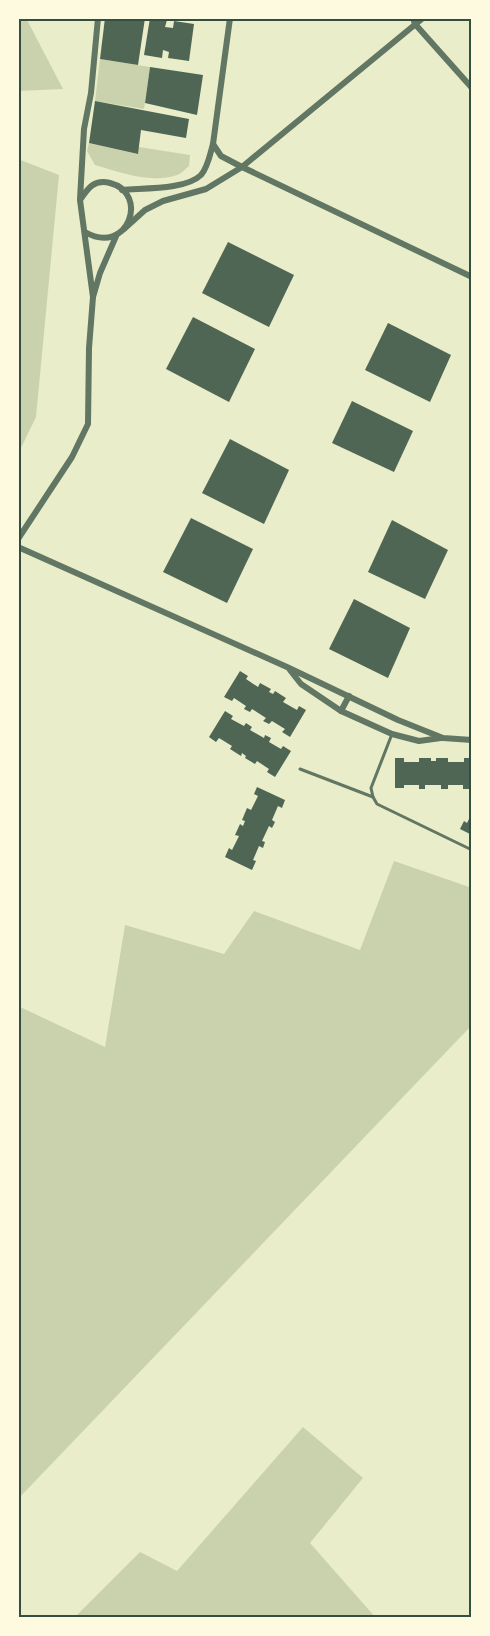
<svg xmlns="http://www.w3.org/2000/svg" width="490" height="1636" font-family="'Noto Sans',sans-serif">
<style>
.green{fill:#cad2ad}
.building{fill:#4f6655}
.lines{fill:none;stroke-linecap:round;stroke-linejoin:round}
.service{stroke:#617663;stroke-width:3}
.minor{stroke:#617663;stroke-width:6}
.neatline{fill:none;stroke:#344e41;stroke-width:2}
</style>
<rect width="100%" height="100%" fill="#e9edc9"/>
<g class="green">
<path d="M18,18H26L63,89L18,91Z"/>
<path d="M100,59L150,67L144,109L95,101Z"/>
<path d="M89,143L137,154L139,147L190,155L189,166C185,169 181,174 177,175C151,184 119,172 95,165L87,151Z"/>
<path d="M18,159L59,175L36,417L18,454Z"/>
<path d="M394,861L472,888V1025L18,1499V1006L105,1047L125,925L224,954L254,911L360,950Z"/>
<path d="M303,1427L363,1478L310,1543L376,1618H74L140,1552L177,1571Z"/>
</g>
<g class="building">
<path d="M105,18H145L138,65L100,59Z"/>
<path d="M150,18L167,20L165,27L173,28L174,21L194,24L189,61L168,58L169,52L163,50L162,58L144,55Z"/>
<path d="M150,67L203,75L197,115L145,103Z"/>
<path d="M95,101L189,119L186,138L141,130L138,154L89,143Z"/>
<path d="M228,242L294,275L269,327L202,293Z"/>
<path d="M193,317L255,349L229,402L166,369Z"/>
<path d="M388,323L451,355L430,402L365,370Z"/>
<path d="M352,401L413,431L394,472L332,443Z"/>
<path d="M230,439L289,470L264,524L202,493Z"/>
<path d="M191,518L253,549L227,603L163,572Z"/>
<path d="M392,520L448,550L425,599L368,572Z"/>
<path d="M354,599L410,628L388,678L329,649Z"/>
<path d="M240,671L248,676L246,679L258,687L260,683L271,689L269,692L273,694L275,691L286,698L283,702L297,710L299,706L306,710L290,737L282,732L285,729L272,721L269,724L263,721L266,718L252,709L250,712L244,709L246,706L234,698L232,701L224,697Z"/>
<path d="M225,711L233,716L231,719L244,726L246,723L252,727L250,730L264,738L265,735L271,738L269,742L281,749L283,746L291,751L275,777L267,772L269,769L257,761L255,764L245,758L246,756L242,753L241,756L230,749L232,746L219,738L216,742L209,737Z"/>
<path d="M395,758H404V762H419V758H431V761H436V758H448V762H464V758H472V789H463V785H448V789H441V785H425V789H419V785H404V788H395Z"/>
<path d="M257,787L285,800L282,808L278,806L272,820L275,822L272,828L269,826L262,841L265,842L263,848L259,846L253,860L256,861L252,870L225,857L229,848L232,850L239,836L235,835L240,824L243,826L245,821L242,820L247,808L251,810L258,796L254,794Z"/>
<path d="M472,813V835L460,829L464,821L467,823Z"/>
</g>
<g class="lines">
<g class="service">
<path d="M392,734L371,788L373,797L377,804L472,850"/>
<path d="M300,769L373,797"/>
</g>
<g class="minor">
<path d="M413,18L415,24L472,88"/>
<path d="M213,144L221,156L242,167L472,277"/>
<path d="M122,190C143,188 186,190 201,175C208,167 210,154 213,144L230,18"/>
<path d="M80,199L84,129L91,93L98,18"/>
<path d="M124,229L145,210L163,201L206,189L242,167L423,18"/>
<path d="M85,232C128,257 150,193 110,183C94,179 88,188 80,200L93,297L100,273L117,234"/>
<path d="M18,539L72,457L88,424L89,348L93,297"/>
<path d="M18,547L287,667L398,720L443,738L472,740"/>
<path d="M290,670L301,684L341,711L392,734L419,741L441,738"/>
<path d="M341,711L349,696"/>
</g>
</g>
<rect width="490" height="1636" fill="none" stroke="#fefae0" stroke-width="39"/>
<rect x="20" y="20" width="450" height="1596" class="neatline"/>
</svg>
